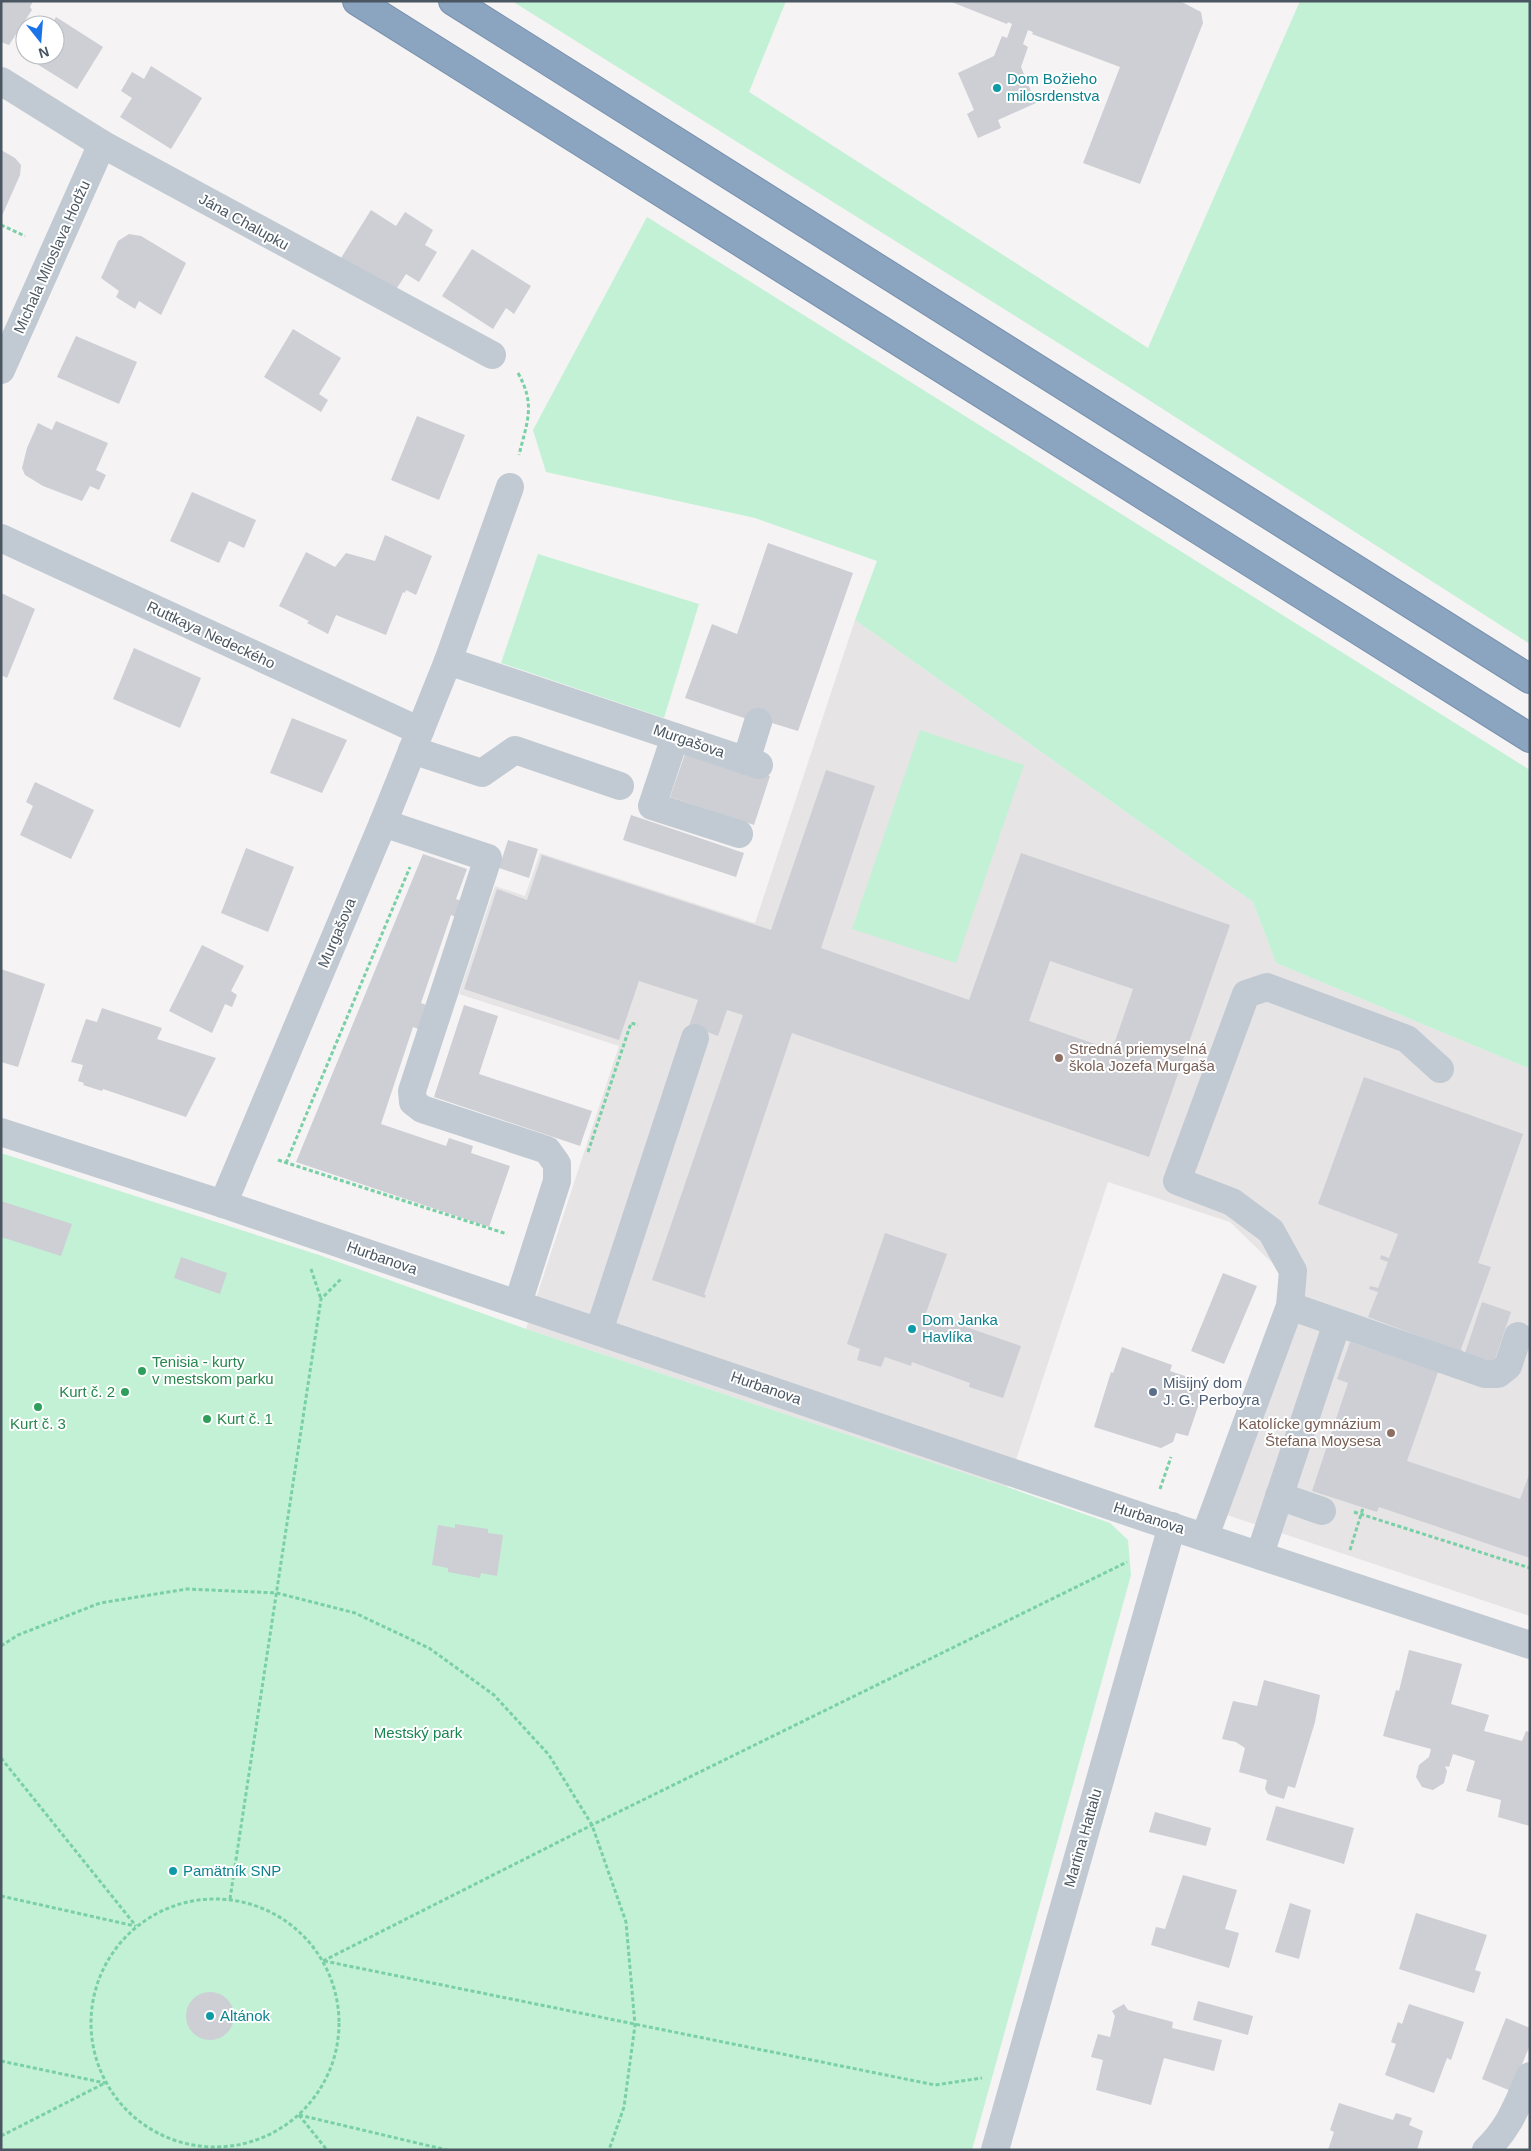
<svg xmlns="http://www.w3.org/2000/svg" width="1531" height="2151" font-family="Arial,sans-serif">
<style>
.education{fill:#e6e4e5}
.green{fill:#c3f1d5}
.building{fill:#cdcfd5;fill-rule:evenodd}
.lines{fill:none;stroke-linecap:round;stroke-linejoin:round}
.highway-casing{stroke:#7690ad;stroke-width:30}
.path{stroke:#7ad0a6;stroke-width:3;stroke-dasharray:4 2.5;stroke-linecap:butt}
.minor{stroke:#c1cad2;stroke-width:28}
.highway{stroke:#8ba5c1;stroke-width:28}
.culture-dot{fill:#0f9aa8;stroke:#fff;stroke-width:2}
.education-dot{fill:#8d6e63;stroke:#fff;stroke-width:2}
.leisure-dot{fill:#2e9e5b;stroke:#fff;stroke-width:2}
.service-dot{fill:#5c6f8a;stroke:#fff;stroke-width:2}
.labels{text-anchor:middle;stroke-width:4;stroke-linejoin:round;paint-order:stroke}
.culture-label{font-size:15px;fill:#0d838f;stroke:#fff;text-anchor:start}
.street-label{font-size:15px;fill:#4a5661;stroke:#fff}
.education-label{font-size:15px;fill:#785e54;stroke:#fff;text-anchor:start}
.leisure-label{font-size:15px;fill:#27864d;stroke:#fff;text-anchor:start}
.service-label{font-size:15px;fill:#4e5e75;stroke:#fff;text-anchor:start}
.park-label{font-size:15px;fill:#17864f;stroke:#fff}
</style>
<rect width="100%" height="100%" fill="#f5f3f3"/>
<path class="education" d="M855,620L1253,902L1276,963L1530,1069V1616L1221,1513L1303,1293L1230,1222L1108,1182L1007,1487L526,1329L619,1046L459,994L495,886L525,896L540,853L755,923Z"/>
<g class="green">
<path d="M512,1H786L749,92L1148,348L1300,1H1530V644L1130,388Z"/>
<path d="M647,217L1530,770V1069L1276,963L1253,902L855,620L877,561L755,518L546,472L533,430Z"/>
<path d="M538,554L699,604L664,718L501,663Z"/>
<path d="M920,730L1024,765L956,963L852,929Z"/>
<path d="M1,1153L319,1255L526,1329L1007,1487L1110,1523L1128,1540L1131,1575L972,2150H1Z"/>
</g>
<g class="building">
<path d="M1,1H33L30,7L32,10L9,45L1,42Z"/>
<path d="M949,1H1180L1201,12L1203,23L1140,184L1083,163L1120,67L1032,34L1033,32L1028,30L1023,44L1028,47L1021,67L1036,103L998,120L1001,128L978,138L967,114L974,110L958,73L994,56L1002,36L1007,38L1012,24L1008,22L1007,24Z"/>
<path d="M56,17L103,47L77,89L29,59L32,55H55V25H51Z"/>
<path d="M151,66L202,98L171,149L120,117L132,98L121,91L132,72L144,79Z"/>
<path d="M1,150L15,158L21,165L20,175L1,218Z"/>
<path d="M371,210L396,226L405,212L433,230L425,245L437,252L419,282L406,274L395,291L341,258Z"/>
<path d="M129,234L141,236L186,263L161,315L139,301L135,309L116,297L119,291L101,278L118,241Z"/>
<path d="M472,249L531,286L514,314L506,308L493,329L442,296Z"/>
<path d="M293,329L341,358L319,394L328,400L321,412L264,377Z"/>
<path d="M76,336L137,362L119,404L57,377Z"/>
<path d="M417,416L465,435L439,500L391,480Z"/>
<path d="M56,421L108,443L96,470L106,475L99,490L90,486L82,501L43,486L25,475L22,468L27,448L38,423L52,430Z"/>
<path d="M192,492L256,520L244,548L229,541L219,563L170,541Z"/>
<path d="M385,535L432,556L416,595L406,590L405,593L403,592L386,635L336,615L328,634L307,623L309,621L279,606L306,552L335,567L346,553L375,561Z"/>
<path d="M768,543L853,573L798,731L772,723L771,727L685,698L712,624L737,634Z"/>
<path d="M1,593L35,609L7,678L1,675Z"/>
<path d="M134,648L201,678L180,728L113,699Z"/>
<path d="M292,718L347,740L322,793L270,773Z"/>
<path d="M687,748L770,776L754,825L670,797Z"/>
<path d="M826,770L875,786L821,948L969,1000L1021,853L1230,925L1149,1157L792,1033L704,1295H706L705,1298L652,1280L743,1015L727,1010L718,1036L702,1030L689,1026L698,1000L639,981L619,1040L464,989L497,889L527,900L542,855L771,930ZM1050,961L1133,989L1112,1050L1029,1021Z"/>
<path d="M35,782L94,810L71,859L20,835L33,806L26,802Z"/>
<path d="M631,815L744,853L736,877L623,840Z"/>
<path d="M508,840L538,849L529,878L499,868Z"/>
<path d="M246,848L294,867L268,932L221,913Z"/>
<path d="M423,854L467,869L456,899L464,902L458,918L451,915L421,1003L429,1006L421,1030L413,1027L381,1124L446,1146L449,1138L473,1146L471,1153L510,1166L489,1227L296,1162Z"/>
<path d="M202,945L244,966L231,991L237,995L232,1007L225,1004L212,1033L169,1011Z"/>
<path d="M1,969L45,984L18,1067L1,1062Z"/>
<path d="M464,1005L498,1016L479,1074L592,1111L580,1146L434,1097Z"/>
<path d="M102,1008L162,1028L157,1039L216,1058L186,1117L103,1089L102,1091L83,1085L84,1083L78,1081L83,1065L71,1062L86,1019L97,1022Z"/>
<path d="M1364,1077L1523,1134L1478,1263L1491,1267L1461,1349L1464,1353L1368,1317L1378,1292L1369,1289L1370,1286L1378,1288L1388,1262L1380,1259L1381,1255L1389,1258L1398,1234L1318,1204Z"/>
<path d="M1,1201L72,1224L61,1256L1,1237Z"/>
<path d="M885,1233L947,1254L926,1313L1021,1346L1003,1398L969,1387L970,1383L912,1362L911,1366L885,1357L881,1367L857,1360L860,1349L847,1344Z"/>
<path d="M181,1257L227,1273L220,1294L174,1278Z"/>
<path d="M1223,1273L1257,1286L1224,1364L1191,1351Z"/>
<path d="M1482,1302L1511,1312L1494,1362L1465,1353Z"/>
<path d="M1350,1342L1438,1372L1407,1461L1520,1499L1530,1472V1558L1379,1507L1377,1512L1312,1491L1348,1383L1337,1379Z"/>
<path d="M1122,1347L1172,1365L1170,1371L1206,1383L1188,1436L1176,1433L1173,1442L1161,1448L1094,1427L1111,1372L1113,1373Z"/>
<path d="M455,1524L488,1529V1533L503,1535L497,1576L481,1573L480,1578L448,1572V1568L432,1565L438,1525L455,1528Z"/>
<path d="M1409,1650L1462,1664L1451,1704L1489,1715L1484,1731L1522,1741L1526,1731L1530,1732V1826L1498,1817L1501,1800L1466,1791L1475,1761L1453,1754L1449,1767L1445,1766L1447,1771L1444,1783L1433,1790L1422,1787L1416,1777L1419,1765L1429,1757L1431,1749L1383,1736L1396,1690L1399,1691Z"/>
<path d="M1264,1680L1320,1695L1315,1722L1295,1788L1288,1786L1284,1799L1268,1794L1265,1789L1267,1780L1239,1772L1245,1748L1236,1742L1222,1739L1233,1701L1257,1706Z"/>
<path d="M1276,1806L1354,1828L1344,1864L1266,1840Z"/>
<path d="M1155,1812L1211,1828L1206,1846L1149,1832Z"/>
<path d="M1183,1875L1237,1890L1225,1929L1239,1933L1229,1968L1151,1945L1156,1927L1165,1929Z"/>
<path d="M1290,1903L1311,1910L1299,1959L1275,1952Z"/>
<path d="M1416,1913L1487,1935L1475,1970L1481,1972L1474,1993L1399,1969Z"/>
<circle cx="210" cy="2016" r="24"/>
<path d="M1198,2001L1253,2016L1248,2035L1193,2020Z"/>
<path d="M1124,2004L1128,2010L1173,2022L1172,2028L1222,2040L1214,2071L1164,2058L1151,2105L1096,2090L1103,2060L1091,2057L1098,2034L1110,2037L1115,2016L1112,2011Z"/>
<path d="M1409,2004L1464,2022L1451,2060L1447,2058L1434,2093L1385,2075L1396,2044L1391,2042L1398,2022L1402,2024Z"/>
<path d="M1506,2018L1530,2028V2045L1511,2091L1482,2079Z"/>
<path d="M1339,2103L1393,2120L1396,2113L1412,2118L1409,2125L1423,2131L1417,2150H1328L1334,2132L1330,2130Z"/>
</g>
<g class="lines">
<g class="highway-casing">
<g id="highway">
<path d="M357,1L1530,738"/>
<path d="M453,1L1530,679"/>
</g>
</g>
<g class="path">
<path d="M1,225L25,236"/>
<path d="M518,373C536,405 527,422 519,455"/>
<path d="M588,1152L631,1023L638,1025"/>
<path d="M278,1160L507,1234"/>
<path d="M286,1163L410,867"/>
<path d="M311,1269L321,1299"/>
<path d="M1160,1489L1171,1457"/>
<path d="M1354,1512L1530,1568"/>
<path d="M1350,1550L1363,1508"/>
<path d="M1,1646L18,1635L100,1603L187,1589L277,1593L355,1613L429,1648L494,1695L549,1755L592,1825L626,1922L635,2025L624,2107L609,2150"/>
<path d="M1,1758L136,1926"/>
<path d="M1,1896L135,1926"/>
<path d="M230,1899L321,1299L341,1279"/>
<circle cx="215" cy="2023" r="124"/>
<path d="M323,1961L592,1825L1127,1562"/>
<path d="M324,1961L935,2085L982,2078"/>
<path d="M1,2061L105,2083"/>
<path d="M299,2115L447,2150"/>
<path d="M299,2115L327,2150"/>
<path d="M1,2136L105,2083"/>
</g>
<g class="minor">
<path d="M1,81L102,144L492,355"/>
<path d="M1,370L102,144"/>
<path d="M1,538L420,731"/>
<path d="M448,661L759,765"/>
<path d="M675,737L652,806L739,834"/>
<path d="M412,750L482,773L515,750L620,786"/>
<path d="M746,761L758,722"/>
<path d="M383,823L488,858L412,1091L413,1102L422,1109L547,1150L557,1164V1181L518,1303"/>
<path d="M1,1132L223,1204L1149,1519L1530,1645"/>
<path d="M223,1204L383,823L448,661L510,487"/>
<path d="M1290,1306L1485,1374H1498L1508,1366L1518,1336"/>
<path d="M599,1331L695,1038"/>
<path d="M1279,1496L1322,1511"/>
<path d="M1205,1536L1290,1306L1293,1271L1271,1231L1232,1202L1177,1181L1246,994L1267,987L1407,1039L1440,1069"/>
<path d="M1260,1554L1337,1323"/>
<path d="M995,2150L1172,1526"/>
<path d="M1486,2150C1510,2127 1517,2105 1530,2076"/>
</g>
<use href="#highway" class="highway"/>
</g>
<g class="culture-dot">
<circle cx="997" cy="88" r="5"/>
<circle cx="912" cy="1329" r="5"/>
<circle cx="173" cy="1871" r="5"/>
<circle cx="210" cy="2016" r="5"/>
</g>
<g class="education-dot">
<circle cx="1059" cy="1058" r="5"/>
<circle cx="1391" cy="1433" r="5"/>
</g>
<g class="leisure-dot">
<circle cx="142" cy="1371" r="5"/>
<circle cx="125" cy="1392" r="5"/>
<circle cx="38" cy="1407" r="5"/>
<circle cx="207" cy="1419" r="5"/>
</g>
<circle class="service-dot" cx="1153" cy="1392" r="5"/>
<g class="labels">
<g class="culture-label">
<text x="1007" y="84">Dom Božieho<tspan x="1007" dy="17">milosrdenstva</tspan></text>
<text x="922" y="1325">Dom Janka<tspan x="922" dy="17">Havlíka</tspan></text>
<text x="183" y="1876">Pamätník SNP</text>
<text x="220" y="2021">Altánok</text>
</g>
<g class="street-label">
<text transform="translate(244 222) rotate(29)" y="5">Jána Chalupku</text>
<text transform="translate(52 257) rotate(-66)" y="5">Michala Miloslava Hodžu</text>
<text transform="translate(211 635) rotate(25)" y="5">Ruttkaya Nedeckého</text>
<text transform="translate(689 741) rotate(19)" y="5">Murgašova</text>
<text transform="translate(337 933) rotate(-67)" y="5">Murgašova</text>
<text transform="translate(382 1258) rotate(19)" y="5">Hurbanova</text>
<text transform="translate(766 1388) rotate(19)" y="5">Hurbanova</text>
<text transform="translate(1149 1518) rotate(18)" y="5">Hurbanova</text>
<text transform="translate(1083 1838) rotate(-74)" y="5">Martina Hattalu</text>
</g>
<g class="education-label">
<text x="1069" y="1054">Stredná priemyselná<tspan x="1069" dy="17">škola Jozefa Murgaša</tspan></text>
<text x="1381" y="1429" text-anchor="end">Katolícke gymnázium<tspan x="1381" dy="17">Štefana Moysesa</tspan></text>
</g>
<g class="leisure-label">
<text x="152" y="1367">Tenisia - kurty<tspan x="152" dy="17">v mestskom parku</tspan></text>
<text x="115" y="1397" text-anchor="end">Kurt č. 2</text>
<text x="217" y="1424">Kurt č. 1</text>
<text x="38" y="1429" text-anchor="middle">Kurt č. 3</text>
</g>
<g class="service-label">
<text x="1163" y="1388">Misijný dom<tspan x="1163" dy="17">J. G. Perboyra</tspan></text>
</g>
<g class="park-label">
<text x="418" y="1738">Mestský park</text>
</g>
</g>
<rect width="1531" height="2151" fill="none" stroke="#4a5661" stroke-width="5"/>
<g transform="translate(40 40) rotate(163)"><circle r="24" fill="#ffffff" stroke="#b7bbc0"/>
<path d="M0-4L9 19L0 12L-9 19Z" fill="#1a73e8"/>
<text y="-8" font-size="14" font-weight="bold" text-anchor="middle" fill="#4a5661">N</text>
</g>
</svg>
